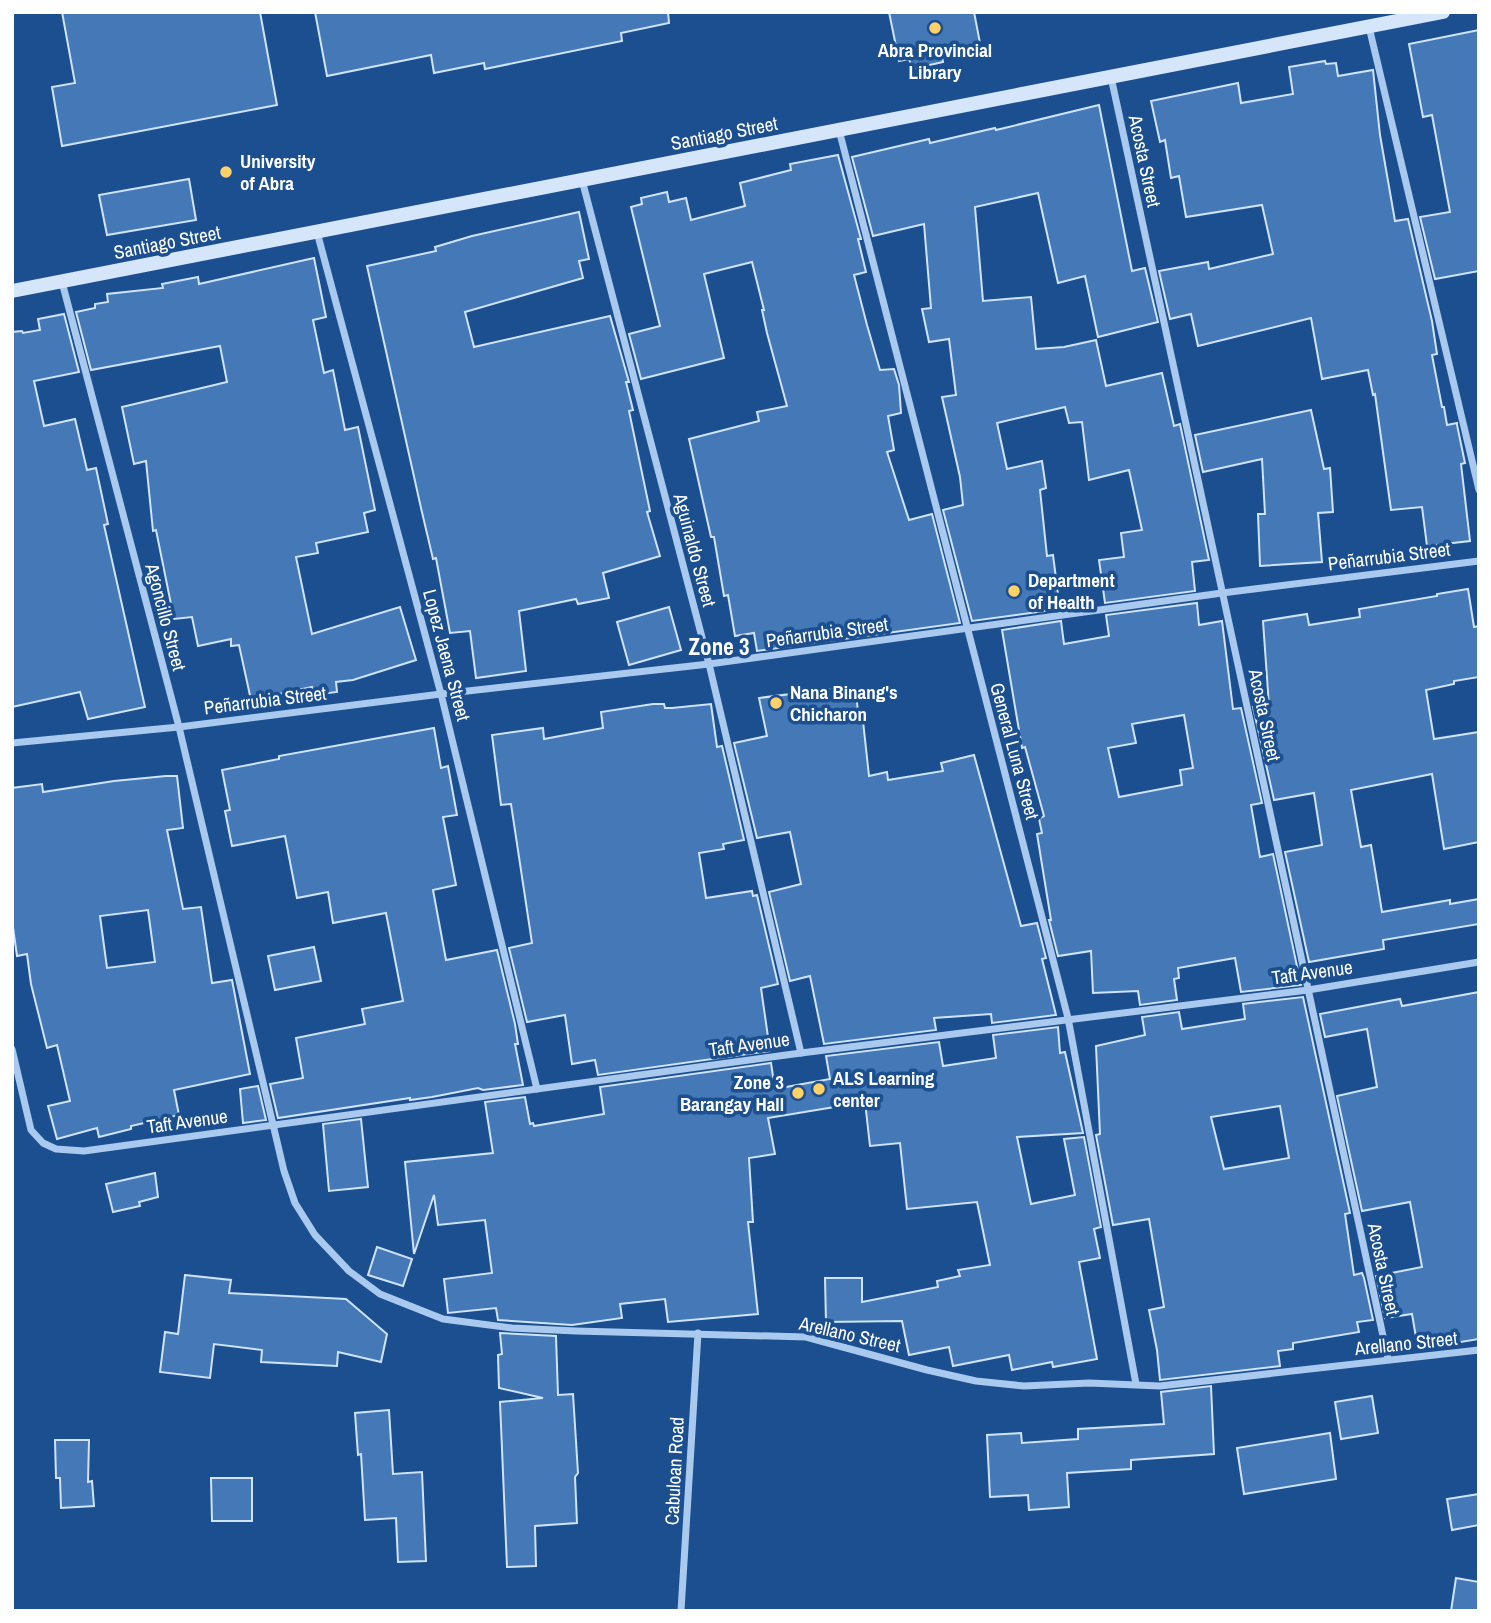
<svg xmlns="http://www.w3.org/2000/svg" width="1491" height="1623" font-family="'Archivo Narrow',sans-serif">
<style>
.building{fill:#4478b7;stroke:#cfe3fa;stroke-width:2;fill-rule:evenodd}
.lines{fill:none;stroke-linecap:round;stroke-linejoin:round}
.street{stroke:#a9c9ee;stroke-width:7}
.secondary{stroke:#d6e6fa;stroke-width:14}
.poi-dot{fill:#ffd166;stroke:#1b4f8f;stroke-width:2.5}
.labels{text-anchor:middle;stroke-width:7;stroke-linejoin:round;paint-order:stroke}
.poi-label{font-size:19px;font-weight:bold;fill:#fff;stroke:#1b4f8f;text-anchor:start}
.street-label{font-size:19px;fill:#fff;stroke:#1b4f8f}
.quarter-label{font-size:23px;font-weight:bold;fill:#fff;stroke:#1b4f8f}
</style>
<rect width="100%" height="100%" fill="#1b4f8f"/>
<g class="building">
<path d="M62,12H260L277,105L62,146L52,87L75,83Z"/>
<path d="M315,12H668L669,23L621,33L622,41L485,69L484,63L434,73L431,55L327,76Z"/>
<path d="M889,12H974L980,43L941,52L943,62L912,69L909,59L899,61Z"/>
<path d="M1479,30V271L1435,279L1420,217L1450,212L1432,115L1423,117L1409,44Z"/>
<path d="M1325,61L1326,64L1336,63L1338,76L1373,70L1380,135L1395,221L1408,219L1432,321L1437,354L1432,355L1442,407H1444L1447,425L1457,423V425L1465,463L1461,464L1470,541L1427,546L1422,507L1391,510L1375,394L1373,395L1368,370L1322,379L1311,318L1198,346L1191,314L1170,319L1159,271L1208,262L1209,269L1273,254L1262,205L1186,217L1179,176L1171,178L1165,140L1160,142L1151,101L1238,83L1241,103L1293,94L1289,67Z"/>
<path d="M1099,105L1132,271L1145,268L1158,322L1098,337L1085,276L1058,283L1038,193L975,207L983,301L1031,297L1036,349L1064,347L1096,340L1106,386L1162,373L1174,426L1180,424L1209,560L1192,562L1195,591L1105,603L1099,560L1124,557L1121,533L1142,530L1129,470L1089,480L1082,422L1069,423L1065,407L997,423L1007,469L1042,461L1046,488L1040,490L1047,556L1053,555L1060,609L972,621L943,510L963,505L960,477L942,397L956,395L949,339L929,342L922,309L931,308L924,224L873,236L852,157L929,139L930,143L995,128L996,130Z"/>
<path d="M838,155L861,239H858L866,272L854,275L867,325L880,370L894,369L899,385L901,413L888,416L894,450L887,452L909,520L932,514L960,623L757,651L754,633L735,636L728,595L724,596L714,537H711L689,439L759,421L757,412L787,406L767,333L762,310H764L752,262L704,274L724,358L641,379L629,334L660,326L631,207L642,204L641,198L667,192L669,202L686,198L691,220L745,206L740,183L791,170L790,164Z"/>
<path d="M189,179L196,220L107,235L99,195Z"/>
<path d="M579,212L589,259L579,261L583,278L465,312L474,347L610,316L629,382H626L633,410L629,411L650,511L647,512L660,556L603,573L609,598L578,604L576,599L519,611L526,671L476,678L470,631L450,633L436,558L433,559L421,508L367,266L436,251L435,247L472,236Z"/>
<path d="M314,258L326,317L313,320L324,373L333,370L345,430L358,427L375,510L364,513L368,532L316,543L318,553L296,557L312,634L400,607L416,660L353,680L336,682L337,692L313,695L312,687L251,700L239,645L231,646V639L198,646L192,617L174,619L156,530L153,531L146,461L134,464L122,407L227,382L220,346L91,370L76,312L95,308V304L108,302L107,294L163,288L162,284L198,277L199,284Z"/>
<path d="M64,314L79,372L34,381L44,426L75,419L87,470L96,468L108,524L104,525L145,707L88,719L80,692L12,707V332L22,331L23,333L40,330L38,319Z"/>
<path d="M1311,410L1324,469L1330,468L1333,512L1318,513L1322,562L1260,566L1258,514H1265L1262,459L1203,472L1195,435Z"/>
<path d="M1468,589L1474,627L1479,626V677L1454,681V684L1426,690L1434,739L1479,732V842L1444,849L1432,774L1351,790L1361,847L1371,845L1382,912L1450,900V904L1479,899V924L1383,940L1384,949L1309,962L1285,852L1322,845L1314,793L1274,800L1253,707L1269,706L1263,621L1307,614L1309,625L1360,617L1359,609L1437,596V594Z"/>
<path d="M1197,603L1199,625L1222,621L1233,709L1241,708L1262,803L1251,805L1260,857L1273,854L1301,985L1241,992L1235,958L1178,968L1179,978L1174,979L1177,1000L1140,1005L1138,991L1093,993L1091,951L1058,956L1049,920H1051L1037,834L1042,833L1039,819L1044,816L1025,747L1022,748L1002,630L1061,621L1064,644L1109,636L1106,615ZM1184,715L1193,768L1180,770L1182,785L1119,797L1108,748L1136,743L1132,724Z"/>
<path d="M669,607L681,650L629,665L617,622Z"/>
<path d="M839,688V695L856,693L859,721H863L869,776L887,772L888,780L943,771L941,763L974,755L1021,926L1037,923L1046,958L1042,959L1056,1015L992,1023L991,1014L934,1018L936,1030L824,1044L810,976L790,981L769,892L801,884L790,832L757,838L734,743L767,736L759,698Z"/>
<path d="M653,704H664L665,708H672L711,704L717,747L722,746L744,840L723,844L724,849L699,853L706,898L752,891L753,896L757,895L778,984L761,988L770,1051L598,1075L595,1060L572,1064L565,1015L527,1022L509,948L532,943L511,804L501,805L492,735L543,728L544,739L603,728L601,712Z"/>
<path d="M434,728L441,768L448,766L457,815L443,817L456,885L433,890L446,960L497,950L515,1024L518,1044H515L523,1085L483,1090L478,1088L432,1097L410,1100V1098L278,1118L270,1084L303,1078L296,1038L365,1024L362,1009L403,1001L386,913L333,923L328,892L297,898L285,836L232,846L225,811L230,810L222,770L279,759V756Z"/>
<path d="M166,776H177L183,828L167,830L183,909L201,907L212,983L232,980L250,1074L174,1090L179,1115L131,1126V1129L99,1137L97,1128L57,1139L48,1106L70,1101L57,1045L47,1048L31,984L27,954L17,956L12,920V788L42,784L43,792L114,781ZM148,910L155,962L107,968L100,916Z"/>
<path d="M314,947L321,981L275,990L268,956Z"/>
<path d="M1479,992V1339L1418,1349L1412,1314L1385,1318L1376,1276L1422,1267L1410,1202L1362,1211L1337,1096L1377,1087L1367,1029L1325,1037L1320,1014L1400,999L1402,1006Z"/>
<path d="M1303,997L1350,1213L1345,1214L1354,1275L1362,1273L1364,1278L1373,1320L1357,1322L1359,1332L1293,1343V1349L1278,1351L1280,1366L1160,1380L1157,1350L1149,1310L1164,1307L1149,1219L1113,1225L1096,1135L1100,1134L1096,1046L1145,1035L1142,1017L1179,1012L1182,1029L1245,1019L1243,1004ZM1280,1106L1289,1158L1224,1169L1211,1117Z"/>
<path d="M1058,1027L1060,1053L1065,1052L1083,1133L1017,1137L1031,1204L1075,1195L1064,1139L1084,1137L1101,1227L1094,1229L1100,1258L1079,1262L1097,1359L1053,1367L1052,1362L1012,1370L1009,1355L953,1366L949,1347L909,1355L902,1321L826,1322L825,1278H862V1302L938,1287L937,1281L960,1276L958,1270L990,1265L977,1202L907,1209L900,1143L870,1146L865,1102L768,1118L775,1154L749,1158L753,1222H748L758,1314L668,1322L665,1299L620,1304L622,1318L572,1325L498,1320L496,1308L448,1313L444,1279L492,1273L485,1220L438,1225L434,1195L414,1254L405,1162L493,1153L485,1102L525,1097L530,1124L533,1123L534,1126L604,1114L600,1087L771,1063L775,1089L830,1079L826,1056L939,1042L943,1066L996,1058L993,1035Z"/>
<path d="M258,1086L266,1120L243,1123L240,1089Z"/>
<path d="M361,1119L368,1187L329,1191L323,1124Z"/>
<path d="M155,1173L158,1197L139,1202L140,1206L113,1212L106,1184Z"/>
<path d="M377,1247L412,1259L403,1286L368,1275Z"/>
<path d="M185,1275L231,1280L229,1293L346,1299L387,1334L381,1362L338,1352L337,1366L261,1362L262,1350L214,1344L210,1378L160,1372L165,1332L178,1334Z"/>
<path d="M500,1333L556,1336L558,1395L573,1394L578,1473L575,1477L577,1523L535,1526L536,1566L507,1567L500,1402L543,1398L499,1388L498,1355L502,1354Z"/>
<path d="M1211,1386L1214,1454L1131,1460V1469L1067,1473L1069,1507L1029,1510L1028,1495L990,1497L987,1435L1021,1433L1022,1443L1078,1439V1429L1164,1424L1161,1392Z"/>
<path d="M1372,1396L1378,1433L1341,1439L1335,1402Z"/>
<path d="M389,1410L393,1474L422,1472L426,1561L398,1562L396,1518L365,1520L361,1454L358,1455L355,1413Z"/>
<path d="M1330,1433L1336,1479L1244,1494L1237,1448Z"/>
<path d="M55,1440H89L88,1482L92,1481L94,1506L61,1508L60,1478H56Z"/>
<path d="M211,1478H252V1521H212Z"/>
<path d="M1479,1494V1525L1452,1530L1447,1499Z"/>
<path d="M1456,1578L1479,1582V1611H1451Z"/>
</g>
<g class="lines">
<g class="street">
<path d="M1369,27L1479,490"/>
<path d="M1111,77L1388,1359"/>
<path d="M839,130L1068,1018L1136,1384"/>
<path d="M582,180L709,664L801,1053"/>
<path d="M317,232L441,694L537,1089"/>
<path d="M62,282L179,727L284,1171L295,1203L315,1235L349,1271L380,1294L443,1319L512,1328L576,1331L806,1337L927,1370L976,1381L1024,1386L1089,1383L1160,1386L1479,1350"/>
<path d="M12,743L179,727L441,694L709,664L1222,593L1479,561"/>
<path d="M12,1049L31,1130L43,1143L56,1149L84,1151L801,1053L1308,990L1479,962"/>
<path d="M681,1611L698,1333"/>
</g>
<path class="secondary" d="M12,291L1443,12"/>
</g>
<g class="poi-dot">
<circle cx="935" cy="28" r="7"/>
<circle cx="226" cy="172" r="7"/>
<circle cx="1014" cy="591" r="7"/>
<circle cx="776" cy="703" r="7"/>
<circle cx="819" cy="1089" r="7"/>
<circle cx="798" cy="1093" r="7"/>
</g>
<g class="labels">
<g class="poi-label">
<text x="935" y="57" text-anchor="middle">Abra Provincial<tspan x="935" dy="22">Library</tspan></text>
<text x="240" y="168">University<tspan x="240" dy="22">of Abra</tspan></text>
<text x="1028" y="587">Department<tspan x="1028" dy="22">of Health</tspan></text>
<text x="790" y="699">Nana Binang's<tspan x="790" dy="22">Chicharon</tspan></text>
<text x="833" y="1085">ALS Learning<tspan x="833" dy="22">center</tspan></text>
<text x="784" y="1089" text-anchor="end">Zone 3<tspan x="784" dy="22">Barangay Hall</tspan></text>
</g>
<g class="street-label">
<text transform="translate(724 133) rotate(-11)" y="7">Santiago Street</text>
<text transform="translate(1145 161) rotate(78)" y="7">Acosta Street</text>
<text transform="translate(167 242) rotate(-11)" y="7">Santiago Street</text>
<text transform="translate(695 550) rotate(75)" y="7">Aguinaldo Street</text>
<text transform="translate(1389 556) rotate(-7)" y="7">Peñarrubia Street</text>
<text transform="translate(166 617) rotate(75)" y="7">Agoncillo Street</text>
<text transform="translate(827 632) rotate(-8)" y="7">Peñarrubia Street</text>
<text transform="translate(447 655) rotate(75)" y="7">Lopez Jaena Street</text>
<text transform="translate(265 700) rotate(-7)" y="7">Peñarrubia Street</text>
<text transform="translate(1265 715) rotate(78)" y="7">Acosta Street</text>
<text transform="translate(1015 751) rotate(75)" y="7">General Luna Street</text>
<text transform="translate(1312 972) rotate(-8)" y="7">Taft Avenue</text>
<text transform="translate(749 1044) rotate(-8)" y="7">Taft Avenue</text>
<text transform="translate(187 1121) rotate(-8)" y="7">Taft Avenue</text>
<text transform="translate(1384 1269) rotate(78)" y="7">Acosta Street</text>
<text transform="translate(850 1334) rotate(13)" y="7">Arellano Street</text>
<text transform="translate(1406 1343) rotate(-6)" y="7">Arellano Street</text>
<text transform="translate(674 1471) rotate(-87)" y="7">Cabuloan Road</text>
</g>
<g class="quarter-label">
<text x="719" y="655">Zone 3</text>
</g>
</g>
<rect width="1491" height="1623" fill="none" stroke="#ffffff" stroke-width="28"/>
</svg>
